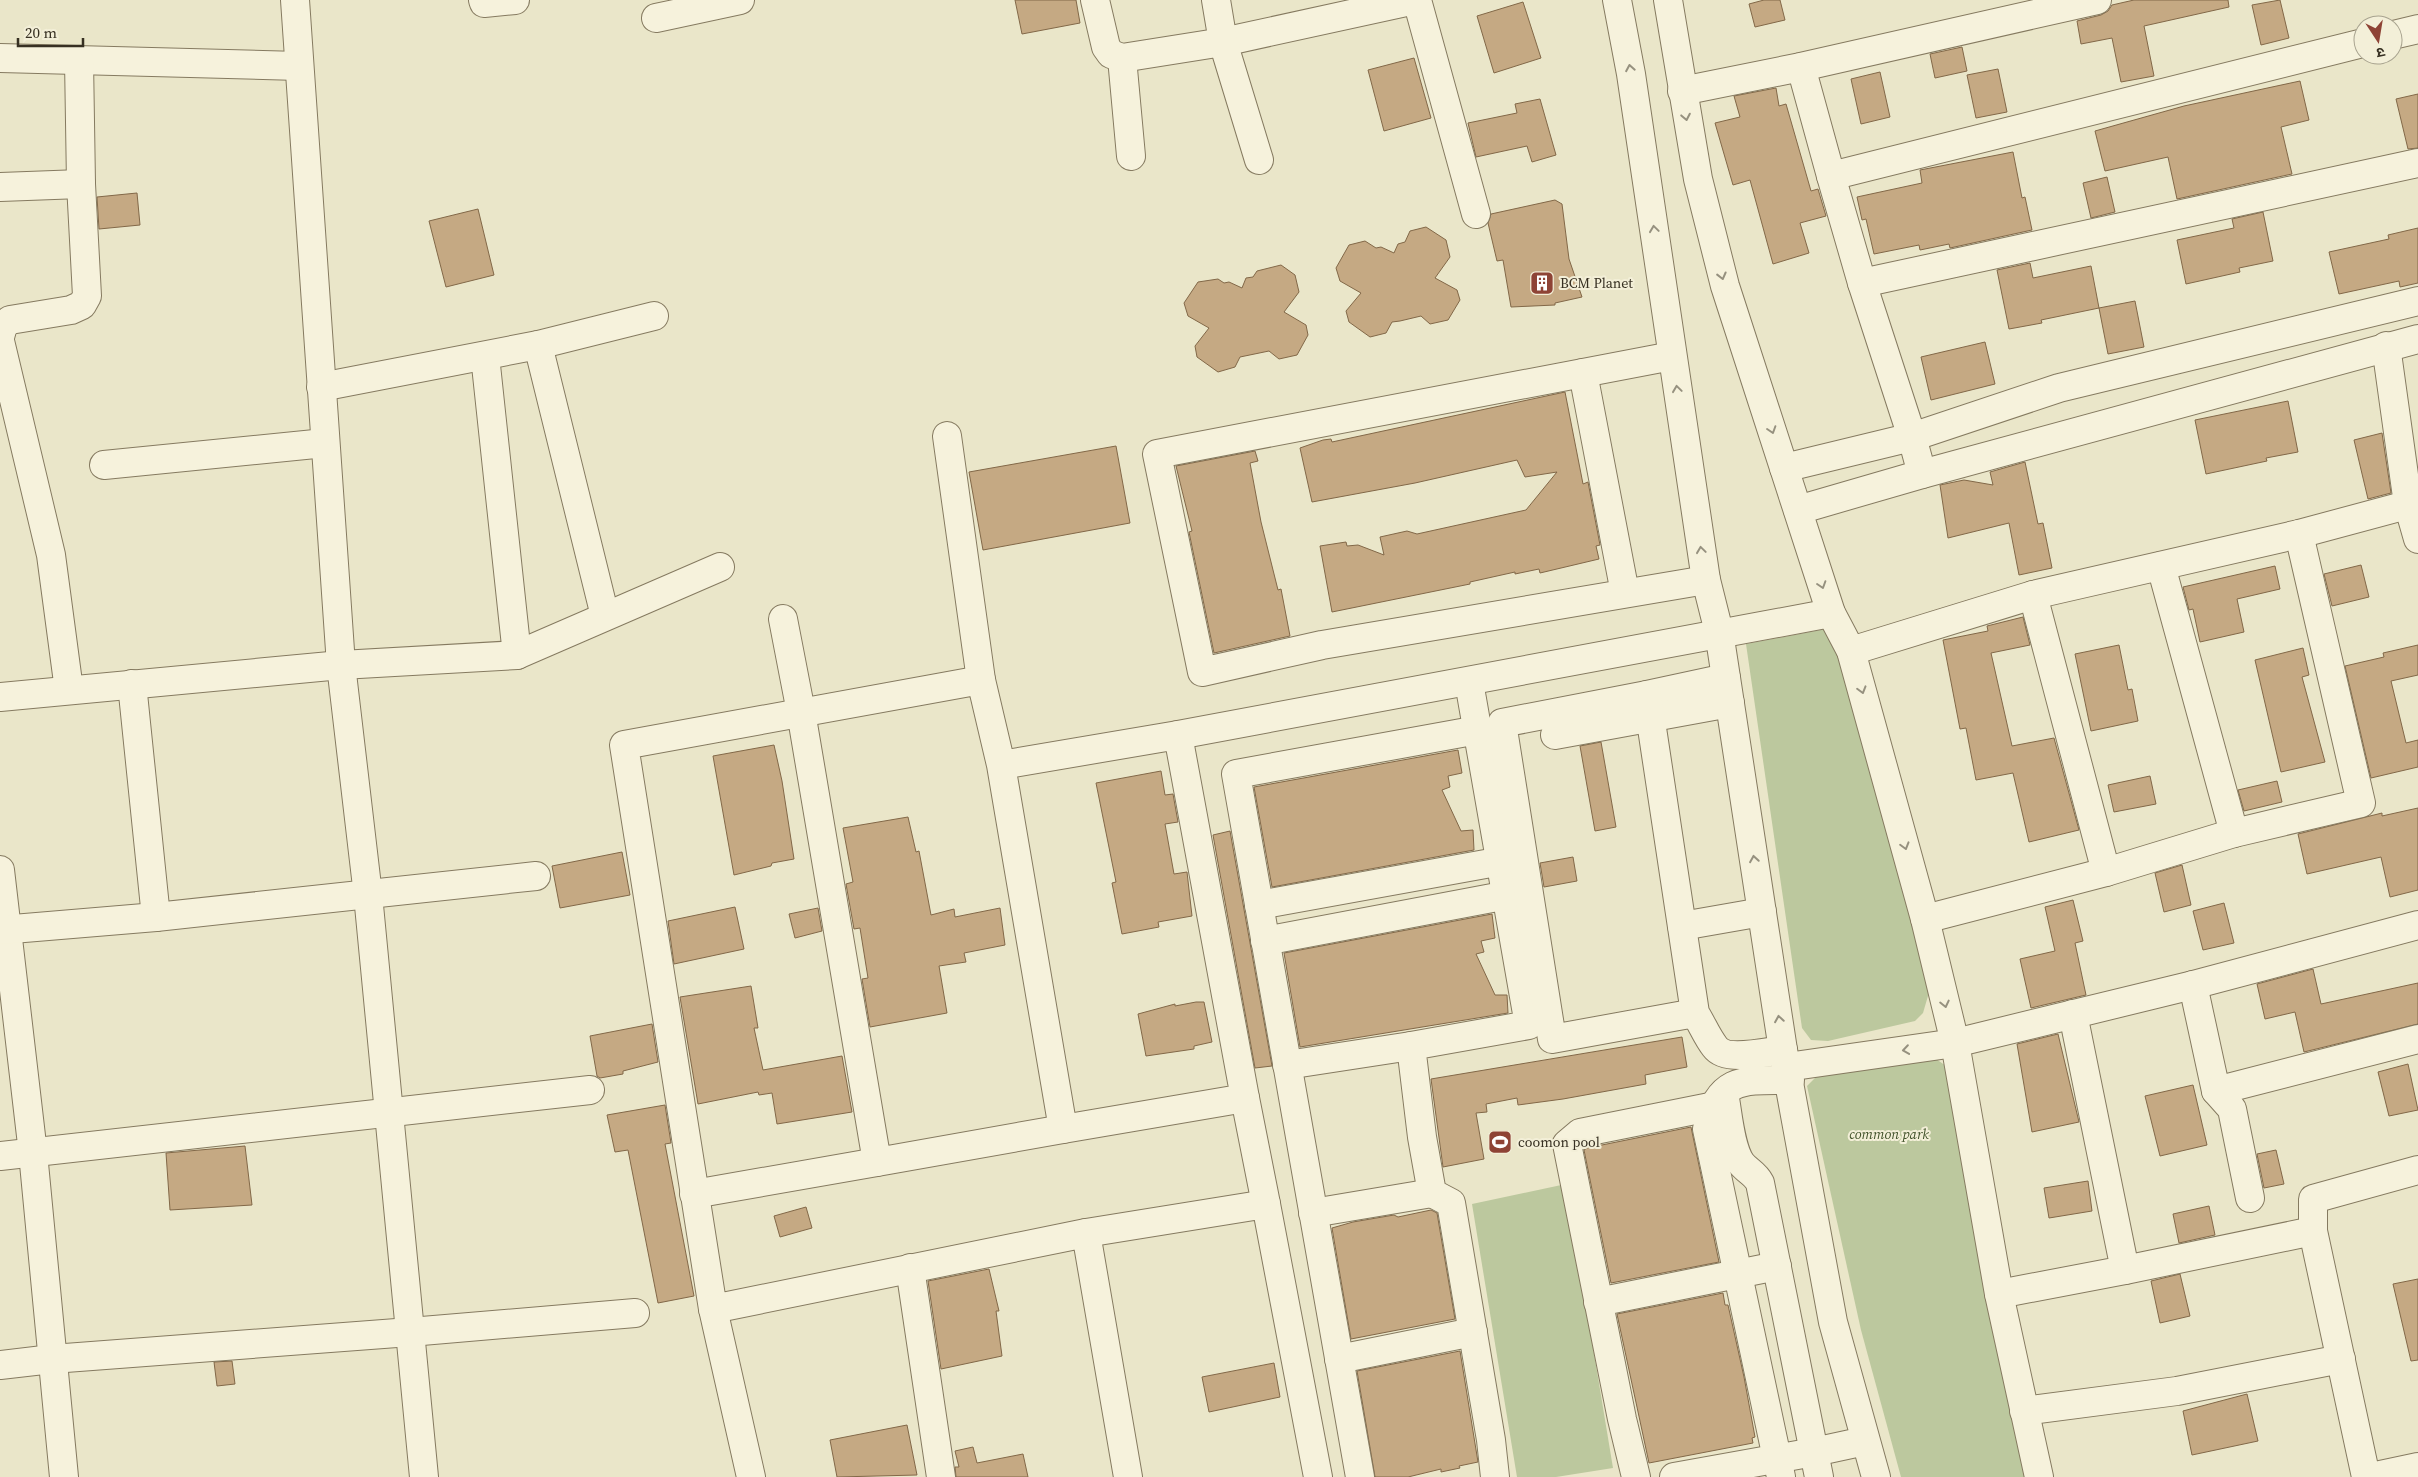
<svg xmlns="http://www.w3.org/2000/svg" width="2418" height="1477" font-family="'Source Serif 4','Noto Sans Devanagari',serif">
<style>
.green{fill:#bcc89e}
.building{fill:#c5a983;stroke:#826848}
.lines{fill:none;stroke-linecap:round;stroke-linejoin:round}
.minor-casing{stroke:#857a60;stroke-width:30}
.minor{stroke:#f6f2dc;stroke-width:28}
.oneway{stroke:#96917f}
.labels{text-anchor:middle;stroke-width:4;stroke-linejoin:round;paint-order:stroke}
.poi-label{font-size:14px;fill:#373022;stroke:#f3efd8;text-anchor:start}
.park-label{font-size:14px;font-style:italic;fill:#41522a;stroke:#f3efd8}
</style>
<rect width="100%" height="100%" fill="#eae6c9"/>
<g class="green">
<path d="M1831,628L1930,989L1923,1013L1915,1021L1828,1041L1811,1040L1802,1028L1746,644Z"/>
<path d="M1929,1054L1946,1066L2025,1477H1901L1861,1330L1807,1086L1821,1072Z"/>
<path d="M1566,1184L1613,1468L1556,1477H1517L1472,1204Z"/>
</g>
<g class="building">
<path d="M1015,0H1076L1080,23L1022,34Z"/>
<path d="M1764,0H1780L1785,20L1755,27L1749,4Z"/>
<path d="M2134,0H2228L2229,7L2144,26L2154,76L2121,82L2112,38L2081,44L2077,21L2101,15L2108,11L2112,5Z"/>
<path d="M2280,0L2289,38L2261,45L2252,5Z"/>
<path d="M1523,2L1541,58L1494,73L1477,16Z"/>
<path d="M1962,47L1967,71L1935,78L1930,54Z"/>
<path d="M1414,58L1431,118L1384,131L1368,70Z"/>
<path d="M1998,69L2007,112L1976,118L1967,75Z"/>
<path d="M1880,72L1890,117L1861,124L1851,79Z"/>
<path d="M2300,81L2309,120L2281,127L2292,174L2177,199L2168,157L2105,171L2095,131L2184,106Z"/>
<path d="M1776,88L1779,106L1786,104L1811,191L1818,189L1826,216L1800,223L1809,253L1773,264L1750,180L1733,185L1715,123L1740,117L1734,96Z"/>
<path d="M2418,94V148L2408,149L2396,99Z"/>
<path d="M1540,99L1556,155L1532,162L1527,146L1476,157L1468,123L1517,113L1515,104Z"/>
<path d="M2013,152L2022,198L2025,197L2032,230L1950,248L1949,244L1920,250L1919,245L1874,254L1866,219L1862,220L1857,197L1922,183L1920,170Z"/>
<path d="M2107,177L2115,212L2091,218L2083,183Z"/>
<path d="M137,193L140,225L99,229L97,197Z"/>
<path d="M1555,200L1562,204L1569,259L1582,297L1555,303V305L1511,307L1503,260L1497,261L1488,223L1491,214Z"/>
<path d="M478,209L494,275L446,287L429,221Z"/>
<path d="M2263,212L2273,261L2239,268L2240,272L2186,284L2177,240L2234,228L2232,219Z"/>
<path d="M1426,227L1446,240L1450,257L1435,278L1457,290L1460,300L1448,320L1430,324L1421,316L1400,321L1392,322L1386,333L1370,337L1349,322L1346,311L1361,293L1340,281L1336,268L1349,245L1365,241L1376,248L1381,247L1394,253L1398,244L1405,242L1410,231Z"/>
<path d="M2418,228V283L2400,287L2399,281L2339,294L2329,252L2389,239L2388,235Z"/>
<path d="M2030,263L2033,278L2091,266L2099,308L2041,320L2042,323L2009,329L1997,270Z"/>
<path d="M1281,265L1295,275L1299,292L1284,312L1306,325L1308,335L1297,355L1279,359L1269,351L1240,357L1235,367L1218,372L1197,357L1195,346L1209,328L1188,316L1184,303L1198,282L1218,279L1224,283L1229,282L1242,288L1246,278L1253,277L1257,271Z"/>
<path d="M2135,301L2144,347L2108,354L2099,308Z"/>
<path d="M1985,342L1995,384L1931,400L1921,357Z"/>
<path d="M1565,392L1583,484L1588,482L1600,545L1596,546L1599,559L1540,573L1539,569L1515,574V572L1470,582V584L1332,612L1320,546L1346,542L1347,546L1358,545L1384,555L1380,537L1407,531L1417,534L1526,510L1557,472L1525,477L1517,460L1415,483L1312,502L1300,448L1323,440L1331,439L1332,442Z"/>
<path d="M2288,401L2298,452L2266,458L2267,461L2206,474L2195,420Z"/>
<path d="M2382,433L2391,493L2368,499L2354,440Z"/>
<path d="M1116,446L1130,523L983,550L969,472Z"/>
<path d="M1255,451L1258,461L1250,463L1261,522L1278,590L1281,589L1290,636L1214,653L1189,532L1192,531L1176,466Z"/>
<path d="M2025,462L2038,524L2043,523L2052,568L2019,575L2009,523L1948,538L1940,485L1964,480L1993,485L1990,472Z"/>
<path d="M2361,565L2369,597L2332,606L2324,574Z"/>
<path d="M2275,566L2280,589L2237,599L2244,632L2200,642L2193,609L2189,610L2183,587Z"/>
<path d="M2023,617L2030,645L1991,653L2012,746L2054,738L2079,830L2029,842L2013,773L1976,780L1966,728L1960,729L1943,640L1988,631L1987,626Z"/>
<path d="M2119,645L2128,690L2132,689L2138,721L2091,731L2075,654Z"/>
<path d="M2418,645V675L2391,681L2406,743L2418,740V767L2371,778L2345,666L2384,657L2383,653Z"/>
<path d="M2303,648L2309,675L2302,677L2325,762L2281,772L2255,660Z"/>
<path d="M1601,742L1616,827L1595,831L1580,746Z"/>
<path d="M774,745L782,781L794,859L772,863L771,866L734,875L713,756Z"/>
<path d="M1458,750L1462,773L1448,776L1450,787L1442,790L1461,831L1473,830L1474,850L1272,887L1254,787Z"/>
<path d="M1161,771L1165,795L1173,794L1178,822L1165,824L1174,874L1187,872L1192,916L1158,922L1159,927L1122,934L1112,883L1116,882L1096,783Z"/>
<path d="M2150,776L2156,804L2114,812L2108,785Z"/>
<path d="M2277,781L2282,802L2244,811L2238,790Z"/>
<path d="M2418,808V890L2390,897L2381,857L2307,874L2298,834L2382,813V816Z"/>
<path d="M908,817L916,852L919,851L931,915L954,909L955,917L1000,908L1005,945L964,953L966,962L939,966L947,1013L870,1027L862,979L868,978L860,928L854,929L846,884L853,882L843,828Z"/>
<path d="M1230,831L1272,1066L1255,1068L1213,835Z"/>
<path d="M622,852L630,895L560,908L552,866Z"/>
<path d="M1573,857L1577,881L1544,887L1540,863Z"/>
<path d="M2182,865L2191,905L2164,912L2155,873Z"/>
<path d="M2073,900L2083,941L2075,943L2086,995L2031,1008L2020,959L2055,951L2045,907Z"/>
<path d="M2224,903L2234,943L2203,950L2193,911Z"/>
<path d="M735,907L744,949L674,964L668,921Z"/>
<path d="M818,908L822,931L795,938L789,914Z"/>
<path d="M1492,914L1495,938L1481,941L1484,952L1476,954L1495,995H1507L1508,1013L1300,1047L1284,953Z"/>
<path d="M2313,969L2321,1004L2418,983V1024L2304,1052L2295,1012L2265,1019L2257,984Z"/>
<path d="M751,986L758,1028H754L763,1070L842,1056L852,1112L777,1124L772,1093L759,1095L758,1092L698,1104L680,997Z"/>
<path d="M1196,1002H1204L1212,1042L1194,1046V1049L1146,1056L1138,1014L1175,1004V1006Z"/>
<path d="M652,1024L658,1062L623,1071V1074L600,1078L597,1076L590,1036Z"/>
<path d="M2058,1034L2079,1122L2032,1132L2017,1044Z"/>
<path d="M1682,1037L1687,1067L1645,1075L1646,1084L1563,1099L1518,1105L1517,1098L1486,1104L1487,1112L1476,1113L1484,1159L1443,1167L1431,1079Z"/>
<path d="M2408,1064L2418,1110L2389,1116L2378,1072Z"/>
<path d="M2193,1085L2207,1145L2160,1156L2145,1096Z"/>
<path d="M665,1105L671,1143L665,1144L694,1296L658,1303L628,1150L615,1152L607,1115Z"/>
<path d="M1691,1127L1719,1262L1611,1283L1584,1150L1587,1148Z"/>
<path d="M245,1146L252,1205L170,1210L166,1153Z"/>
<path d="M2276,1150L2284,1184L2264,1188L2257,1154Z"/>
<path d="M2088,1181L2092,1211L2049,1218L2044,1188Z"/>
<path d="M2209,1206L2215,1235L2179,1243L2173,1214Z"/>
<path d="M806,1207L812,1228L780,1237L774,1216Z"/>
<path d="M1431,1210L1437,1213L1455,1319L1351,1339L1332,1228L1353,1222L1394,1215L1398,1217Z"/>
<path d="M989,1269L999,1311H996L1002,1356L941,1369L928,1281Z"/>
<path d="M2180,1274L2190,1316L2160,1323L2151,1281Z"/>
<path d="M2418,1279V1360L2411,1361L2393,1284Z"/>
<path d="M1723,1293L1725,1305H1728L1744,1377L1755,1437L1752,1438L1753,1443L1649,1463L1617,1314Z"/>
<path d="M1460,1351L1478,1462L1459,1466L1460,1468L1441,1472V1469L1408,1477H1375L1357,1371Z"/>
<path d="M232,1361L235,1384L217,1386L214,1362Z"/>
<path d="M1274,1363L1280,1397L1209,1412L1202,1377Z"/>
<path d="M2247,1394L2258,1441L2192,1455L2183,1411Z"/>
<path d="M907,1425L917,1475L837,1477L830,1440Z"/>
<path d="M973,1447L977,1463L1023,1454L1028,1477H956L955,1467H959L955,1451Z"/>
</g>
<g class="lines">
<g class="minor-casing">
<g id="minor">
<path d="M295,0L341,665L368,895L424,1477"/>
<path d="M483,0L484,3L515,0"/>
<path d="M1095,0L1106,47L1111,54L1122,58L1223,42L1415,0"/>
<path d="M1216,0L1223,42L1259,160"/>
<path d="M1417,0L1476,214"/>
<path d="M1617,0L1631,74L1706,580L1719,632L1783,1050L1833,1322L1876,1477"/>
<path d="M1668,0L1698,179L1725,286L1831,613L1851,651L1925,919L1955,1043L1999,1294L2039,1477"/>
<path d="M656,18L740,0"/>
<path d="M2393,35L2418,29"/>
<path d="M0,58L299,66"/>
<path d="M1122,58L1131,156"/>
<path d="M1801,67L1831,176"/>
<path d="M1682,91L1801,67L2097,0"/>
<path d="M0,187L81,184"/>
<path d="M1862,283L1831,176L2363,43"/>
<path d="M0,337L3,326L10,320L71,310L82,305L87,296L81,184L79,60"/>
<path d="M0,341L51,555L69,690"/>
<path d="M538,345L605,616"/>
<path d="M2386,346L2408,504L2418,539"/>
<path d="M485,356L517,655"/>
<path d="M1672,356L1157,454L1202,672L1322,645L1706,580"/>
<path d="M1583,373L1625,593"/>
<path d="M321,387L538,345L654,316"/>
<path d="M947,436L981,680"/>
<path d="M104,465L325,443"/>
<path d="M1784,468L1912,437L2059,388L2418,301"/>
<path d="M1922,474L1912,437L1862,283L2418,163"/>
<path d="M1798,510L1922,474L2418,339"/>
<path d="M2161,566L2234,833"/>
<path d="M2033,595L2106,872"/>
<path d="M783,619L801,712L877,1162L1063,1129"/>
<path d="M1851,651L2033,595L2299,534L2418,502"/>
<path d="M1469,682L1529,1025L1411,1046L1422,1137L1432,1193L1451,1203L1491,1440L1495,1477"/>
<path d="M132,684L156,917"/>
<path d="M1647,695L1726,678"/>
<path d="M0,697L341,665L517,655L720,567"/>
<path d="M1178,735L1831,613"/>
<path d="M1555,735L1730,703"/>
<path d="M1001,765L1178,735L1245,1098L1063,1129L1001,765L981,680L624,745L713,1309L1086,1233L1128,1477"/>
<path d="M0,870L33,1153L64,1477"/>
<path d="M1259,905L1502,861"/>
<path d="M1925,919L2106,872L2234,833L2361,803L2299,534"/>
<path d="M1682,926L1762,912"/>
<path d="M0,930L156,917L536,876"/>
<path d="M1265,941L1508,895"/>
<path d="M2193,985L2216,1091L2418,1039"/>
<path d="M1695,1013L1552,1039L1502,723L1647,695L1695,1013C1702,1024 1707,1037 1715,1047C1726,1062 1766,1052 1783,1050"/>
<path d="M1287,1065L1411,1046"/>
<path d="M1787,1067L1955,1043L2193,985L2418,925"/>
<path d="M2216,1091L2232,1109L2250,1198"/>
<path d="M1724,1093C1728,1113 1730,1147 1741,1163C1747,1171 1755,1173 1760,1183L1814,1452L1865,1441"/>
<path d="M1245,1098L1266,1204"/>
<path d="M0,1156L590,1090"/>
<path d="M694,1194L877,1162"/>
<path d="M1313,1213L1432,1193"/>
<path d="M2313,1231L2366,1477"/>
<path d="M1086,1233L1266,1204L1318,1477"/>
<path d="M910,1268L941,1477"/>
<path d="M2125,1270L2313,1231V1199L2418,1170"/>
<path d="M1999,1294L2125,1270L2073,1014"/>
<path d="M1598,1302L1777,1266"/>
<path d="M713,1309L751,1477"/>
<path d="M1339,1359L1473,1332"/>
<path d="M0,1365L52,1359L410,1332L635,1313"/>
<path d="M2024,1411L2177,1391L2341,1359"/>
<path d="M1360,1477L1236,774L1478,730"/>
<path d="M1636,1477L1622,1419L1567,1144L1580,1133L1715,1106"/>
<path d="M1674,1477L1814,1452L1819,1477"/>
<path d="M1781,1477L1707,1129C1718,1076 1745,1080 1790,1080"/>
<path d="M2371,1477L2418,1467"/>
</g>
</g>
<use href="#minor" class="minor"/>
</g>
<defs><path id="oneway-chevron" d="M-2-3.5L2.5 0L-2 3.5" fill="none" stroke-width="1.6" stroke-linecap="round" stroke-linejoin="round" transform="scale(1.25)"/></defs>
<g class="oneway">
<use href="#oneway-chevron" transform="translate(1630 68) rotate(-100)"/>
<use href="#oneway-chevron" transform="translate(1686 117) rotate(79)"/>
<use href="#oneway-chevron" transform="translate(1654 229) rotate(-98)"/>
<use href="#oneway-chevron" transform="translate(1722 276) rotate(76)"/>
<use href="#oneway-chevron" transform="translate(1677 389) rotate(-98)"/>
<use href="#oneway-chevron" transform="translate(1772 430) rotate(72)"/>
<use href="#oneway-chevron" transform="translate(1701 550) rotate(-98)"/>
<use href="#oneway-chevron" transform="translate(1822 585) rotate(72)"/>
<use href="#oneway-chevron" transform="translate(1862 690) rotate(74)"/>
<use href="#oneway-chevron" transform="translate(1905 846) rotate(74)"/>
<use href="#oneway-chevron" transform="translate(1754 859) rotate(-99)"/>
<use href="#oneway-chevron" transform="translate(1945 1004) rotate(77)"/>
<use href="#oneway-chevron" transform="translate(1779 1019) rotate(-99)"/>
<use href="#oneway-chevron" transform="translate(1906 1050) rotate(172)"/>
</g>
<defs>
<g id="building-square" transform="scale(1.25)"><rect x="-9" y="-9" width="18" height="18" rx="4" fill="#8e4335" stroke="#f3efd8"/><path d="M-4-6H4V6H1V3H-1V6H-4ZM-2.5-4.3h1.7v1.8h-1.7ZM.8-4.3h1.7v1.8H.8ZM-2.5-1h1.7V.8h-1.7ZM.8-1h1.7V.8H.8Z" fill="#fff"/></g>
<g id="stadium-square" transform="scale(1.25)"><rect x="-9" y="-9" width="18" height="18" rx="4" fill="#8e4335" stroke="#f3efd8"/><path d="M0-5a6.5 5 0 1 0 0 10a6.5 5 0 1 0 0-10ZM-3.5-1.8h7v3.6h-7Z" fill="#fff"/></g>
</defs>
<g fill-rule="evenodd">
<use href="#building-square" x="1542" y="283"/>
<use href="#stadium-square" x="1500" y="1142"/>
</g>
<g class="labels">
<g class="poi-label">
<text x="1560" y="288">BCM Planet</text>
<text x="1518" y="1147">coomon pool</text>
</g>
<g class="park-label">
<text x="1889" y="1139">common park</text>
</g>
</g>
<g transform="translate(2378 40) rotate(168)"><circle r="24" fill="#f3efd8" stroke="#a8a38f"/>
<path d="M0-4L9 19L0 12L-9 19Z" fill="#8e4335"/>
<text y="-8" font-size="14" font-weight="bold" text-anchor="middle" fill="#373022">उ</text>
</g>
<path d="M18 38v8h65v-8" fill="none" stroke="#373022" stroke-width="2.5"/>
<text x="25" y="38" font-size="15" fill="#373022" stroke="#f3efd8" stroke-width="4" paint-order="stroke">20 m</text>
</svg>
